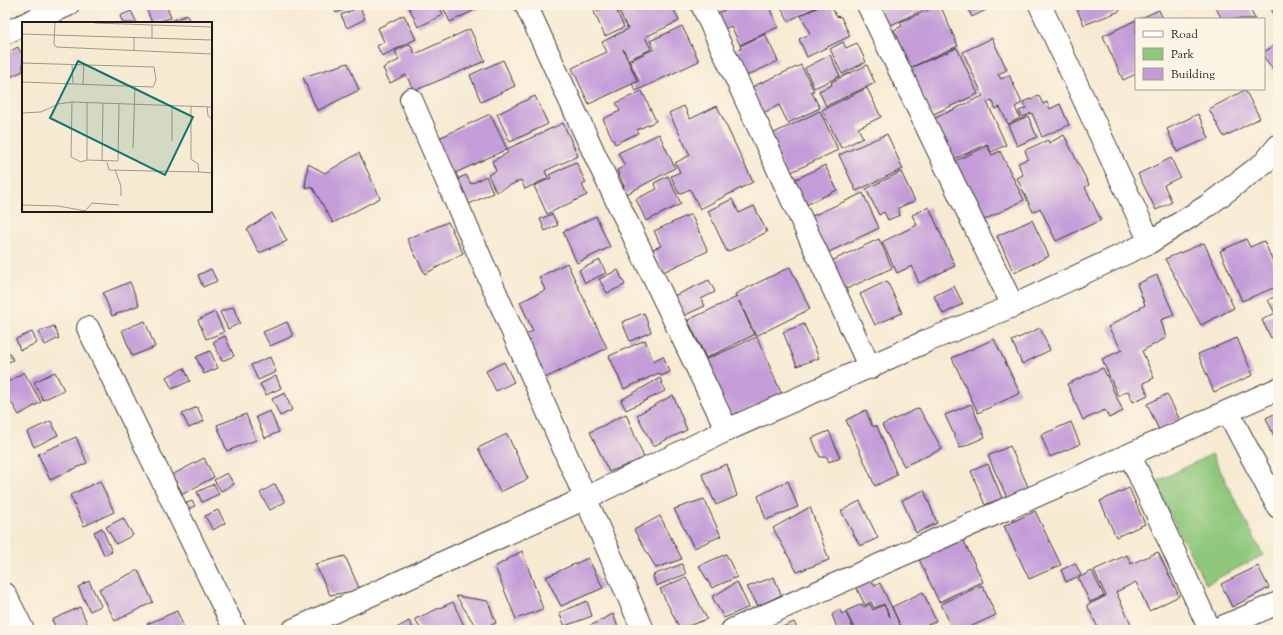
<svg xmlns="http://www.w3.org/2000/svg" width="1283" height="635" font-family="'Sorts Mill Goudy',serif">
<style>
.green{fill:#8fc77b;stroke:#56724c}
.building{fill:#c39cd8}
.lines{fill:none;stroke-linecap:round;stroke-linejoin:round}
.minor-casing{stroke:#3d3b37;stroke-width:24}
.minor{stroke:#fff;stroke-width:22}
.inset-road{fill:none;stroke:#9f988a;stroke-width:1}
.view{fill:#0f766e;fill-opacity:0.15;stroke:#0f766e;stroke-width:2}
.inset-edge{fill:none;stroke:#1c1c1c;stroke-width:2}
</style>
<rect width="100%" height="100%" fill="#fcf5e5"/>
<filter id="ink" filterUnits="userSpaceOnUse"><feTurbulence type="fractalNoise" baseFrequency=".025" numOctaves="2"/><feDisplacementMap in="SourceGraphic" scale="8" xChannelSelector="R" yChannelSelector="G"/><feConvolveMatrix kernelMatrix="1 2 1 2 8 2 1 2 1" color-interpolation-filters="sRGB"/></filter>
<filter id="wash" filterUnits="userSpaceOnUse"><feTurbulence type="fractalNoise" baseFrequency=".012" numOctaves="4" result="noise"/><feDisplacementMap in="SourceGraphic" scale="16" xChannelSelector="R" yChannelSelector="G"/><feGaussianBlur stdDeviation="0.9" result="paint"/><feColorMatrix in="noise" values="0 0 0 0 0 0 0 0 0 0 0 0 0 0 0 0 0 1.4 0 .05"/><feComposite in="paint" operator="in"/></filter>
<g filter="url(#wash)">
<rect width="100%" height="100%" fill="#f7ead3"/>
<path class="green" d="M1212,454L1263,555L1206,584L1154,483Z"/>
<g id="blocks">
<g class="building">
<path d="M145,5H166L171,18L152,23Z"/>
<path d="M332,5H353L336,13Z"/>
<path d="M408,5H439L443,15L418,27Z"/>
<path d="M442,5H480L481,7L450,22Z"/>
<path d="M610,5H614L624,27L605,36L594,12Z"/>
<path d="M616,5H672L679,21L645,37L651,49L628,60L623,49L637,81L632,84L639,81L629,61L654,49L650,41L682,26L699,61L636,91L632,84L589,104L572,68L607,52L602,42L628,29Z"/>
<path d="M709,5H723L712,11Z"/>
<path d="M735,5H768L778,27L740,45L731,26L718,32L711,16Z"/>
<path d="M780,5H821L788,21Z"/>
<path d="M823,5H831L836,16L841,17L850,36L807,57L799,39L810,34L801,15Z"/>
<path d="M876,5H926L927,8L887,27Z"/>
<path d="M940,5L958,46L905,70L892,40L898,37L894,30L902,26L900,22Z"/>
<path d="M966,5H993L994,6L972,17Z"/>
<path d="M1075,5H1116L1120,11L1084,25Z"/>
<path d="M1214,5H1248L1255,19H1222Z"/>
<path d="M1269,5H1278V22Z"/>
<path d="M360,7L365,19L347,28L341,15Z"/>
<path d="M1159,10L1163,19H1139Z"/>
<path d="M131,11L137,23H123L120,16Z"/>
<path d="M187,15L190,23H171V21Z"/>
<path d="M404,15L416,39L382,56L377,46L384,42L378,28Z"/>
<path d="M1136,20V74L1123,80L1103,36Z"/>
<path d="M470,29L485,61L414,91L406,75L390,83L383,68L399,60L395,51L410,44L415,54Z"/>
<path d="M765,34L778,61L742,78L731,53L741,49L740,46Z"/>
<path d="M992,38L1007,70L998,74L1001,79L1009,75L1022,103L1015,107L1020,118L1008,124L1000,107L996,109L992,100L987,102L1006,145L991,152L987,144L952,160L933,119L983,96L963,52Z"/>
<path d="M843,42L846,48L857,43L866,62L842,74L830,49Z"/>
<path d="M1278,43V74L1277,75L1264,57V52Z"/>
<path d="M18,47L23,57V71L10,77L5,67V54Z"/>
<path d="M957,48L978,94L931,115L910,68Z"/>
<path d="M830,55L840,76L814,88L805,68Z"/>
<path d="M503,60L515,86L481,102L470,75Z"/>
<path d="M348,63L359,90L317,111L303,77Z"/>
<path d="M801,65L814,91H811L820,108L788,123L779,105L763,113L747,89Z"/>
<path d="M867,65L875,83L826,106L819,91L832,85L831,82Z"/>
<path d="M867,88L881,117L858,128L863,138L841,148L822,110Z"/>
<path d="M1245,90L1260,118L1224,137L1209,109Z"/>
<path d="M642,91L656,121L637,130L638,133L615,144L603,119L620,111L616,103Z"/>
<path d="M535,96L548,124L510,142L497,114Z"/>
<path d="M1039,96L1043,104L1047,102L1050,109L1060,104L1069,125L1042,137L1032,113L1022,117L1019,111L1026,108L1023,102Z"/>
<path d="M684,106L690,119L717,106L753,182L700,209L690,189L679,194L671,176L680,172L675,163L690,155L669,113Z"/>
<path d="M820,111L838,150L785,175L772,134Z"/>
<path d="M490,114L507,149L451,175L435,140Z"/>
<path d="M1198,114L1209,138L1177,152L1167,129Z"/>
<path d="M1028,116L1037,137L1017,146L1008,125Z"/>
<path d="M563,123L578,156L545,171L548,178L525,189L521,180L496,192L488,175L496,171L492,161L508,153L507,149Z"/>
<path d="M659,134L675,168L623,196L619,188L624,186L617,170L625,166L618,153Z"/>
<path d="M887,134L903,169L856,191L839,155Z"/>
<path d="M1064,135L1089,185L1085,187L1101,220L1056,241L1040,208L1033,212L1017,178L1023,175L1018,163L1028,159L1025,150L1048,140L1049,143Z"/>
<path d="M987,146L992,155L1000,151L1024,200L980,222L951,163Z"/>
<path d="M359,153L380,198L333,223L313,188L305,187L308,164L325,173Z"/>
<path d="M1171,158L1180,177L1164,185L1172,202L1156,210L1138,174Z"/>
<path d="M576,162L586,183L582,185L587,195L547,214L534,186L551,178L549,175Z"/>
<path d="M825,165L837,190L806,205L788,183Z"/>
<path d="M901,172L915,201L898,208L900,215L888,220L884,212L879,215L866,189Z"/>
<path d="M466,175L471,184L486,176L493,193L467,205L455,180Z"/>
<path d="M668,176L681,204L646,221L636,199L657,189L654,183Z"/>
<path d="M863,193L879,228L825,254L808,218Z"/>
<path d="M732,199L739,213L754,206L767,232L727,252L708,211Z"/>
<path d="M929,207L955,266L919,283L912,266L897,273L882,242L917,225L912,215Z"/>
<path d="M272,213L287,241L259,253L247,229Z"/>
<path d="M552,214L558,225L545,231L540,219Z"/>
<path d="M691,214L708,251L663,272L653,249L661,246L654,231Z"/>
<path d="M596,216L610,247L577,263L563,232Z"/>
<path d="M1032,220L1049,256L1014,273L997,236Z"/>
<path d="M448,222L463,253L425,274L407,239Z"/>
<path d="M879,239L892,268L842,291L829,262Z"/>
<path d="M1246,239L1250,247L1264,241L1278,273V286L1242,301L1220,251Z"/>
<path d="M1204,243L1234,308L1201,325L1165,259Z"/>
<path d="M600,260L606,273L585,283L579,270Z"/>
<path d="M567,263L607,348L541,380L525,335L533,331L520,302L545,290L539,277Z"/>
<path d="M790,267L810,309L756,336L739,301L754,335L706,358L688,320L737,297L735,294Z"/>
<path d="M211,269L217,281L203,287L198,275Z"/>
<path d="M618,270L625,285L607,293L599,279Z"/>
<path d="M1157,275L1174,315L1161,320L1166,338L1142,351L1154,378L1143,383L1148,395L1133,402L1128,391L1118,396L1102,359L1122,350L1108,327L1145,305L1137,284Z"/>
<path d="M709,280L715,292L701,299L705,306L683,316L674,296Z"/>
<path d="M887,281L902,313L875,325L860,294Z"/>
<path d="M130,282L139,305L112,316L103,293Z"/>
<path d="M954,286L963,304L943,314L934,296Z"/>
<path d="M1278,295V334L1271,338L1262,320L1275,313L1268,300Z"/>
<path d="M233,307L240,323L228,329L220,312Z"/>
<path d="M215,312L224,332L206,339L198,320Z"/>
<path d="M644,313L651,332L630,341L622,322Z"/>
<path d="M145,321L155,347L132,356L122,330Z"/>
<path d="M287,322L293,336L270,346L263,332Z"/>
<path d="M804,324L819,358L797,366L783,332Z"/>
<path d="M54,326L59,338L45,345L39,332Z"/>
<path d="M1040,328L1050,350L1022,364L1012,341Z"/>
<path d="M32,332L37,343L20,350L16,339Z"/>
<path d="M225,336L234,356L222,361L213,342Z"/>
<path d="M757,337L782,395L731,416L704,360Z"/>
<path d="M1237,338L1253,375L1214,392L1198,354Z"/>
<path d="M994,339L1020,393L978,413L952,358Z"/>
<path d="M645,340L653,361L663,356L670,372L661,376L659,373L624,389L609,356Z"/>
<path d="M5,345L13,360L5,364Z"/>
<path d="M210,351L218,368L204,374L196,357Z"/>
<path d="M270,357L276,372L258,380L251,365Z"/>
<path d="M504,362L514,382L496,391L486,371Z"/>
<path d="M184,368L190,381L172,389L166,377Z"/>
<path d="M1103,368L1123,411L1109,418L1105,410L1083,420L1067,384Z"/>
<path d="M24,372L41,402L19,415L5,392V384Z"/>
<path d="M55,372L64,390L43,400L34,382Z"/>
<path d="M276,376L281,388L266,395L260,384Z"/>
<path d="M660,378L665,391L626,410L621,400Z"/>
<path d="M285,393L292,410L280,416L272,399Z"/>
<path d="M1167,394L1180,420L1159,430L1147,404Z"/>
<path d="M673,395L687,430L653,446L637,415Z"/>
<path d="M971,404L985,437L960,448L945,415Z"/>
<path d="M197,407L204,421L189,428L182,414Z"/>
<path d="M919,408L942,449L904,466L882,425Z"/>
<path d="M866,410L872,426H877L897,475L875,486L846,420Z"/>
<path d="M270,411L279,432L265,438L256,417Z"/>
<path d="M1278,412V445L1266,418Z"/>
<path d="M246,414L256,440L227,451L217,425Z"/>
<path d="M626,414L644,458L609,472L590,432Z"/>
<path d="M51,421L58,435L34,447L27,432Z"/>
<path d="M1071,422L1080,444L1050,457L1041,435Z"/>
<path d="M829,431L840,457L829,462L827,457H820L812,438Z"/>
<path d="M507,434L528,479L500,492L478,448Z"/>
<path d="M76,437L87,463L50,480L38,454Z"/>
<path d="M1010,446L1030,491L1008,500L988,456Z"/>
<path d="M204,458L214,477L183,494L172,475Z"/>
<path d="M727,464L737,496L716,505L702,474Z"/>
<path d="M988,464L1002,498L985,505L971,471Z"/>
<path d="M227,473L234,484L221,491L214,480Z"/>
<path d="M100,481L114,512L84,526L70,495Z"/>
<path d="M788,481L798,507L766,520L758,496Z"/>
<path d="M214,484L219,494L202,502L197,492Z"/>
<path d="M275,484L285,502L270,510L260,493Z"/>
<path d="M1129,488L1145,524L1116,537L1100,501Z"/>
<path d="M924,490L937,523L916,533L902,500Z"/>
<path d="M704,499L721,536L694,548L674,509Z"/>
<path d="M192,501L195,506L182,511L180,506Z"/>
<path d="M860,501L878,538L860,546L841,511Z"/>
<path d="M810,507L829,560L797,572L773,528Z"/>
<path d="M218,510L225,523L213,530L205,516Z"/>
<path d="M1035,511L1061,565L1029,579L1004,526Z"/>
<path d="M660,516L682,559L656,568L634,530Z"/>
<path d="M123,518L133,535L116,544L106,527Z"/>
<path d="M102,528L112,552L104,555L94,532Z"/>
<path d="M962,537L983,582L939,602L918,557Z"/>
<path d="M522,551L543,609L516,619L495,567Z"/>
<path d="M1158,552L1179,596L1149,611L1136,582L1116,592L1134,630H1099L1087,605L1106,596L1094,570L1127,555L1131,564Z"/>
<path d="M726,554L737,577L712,588L699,566Z"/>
<path d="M345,556L360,590L330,595L315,564Z"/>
<path d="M588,558L603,588L561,606L546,577Z"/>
<path d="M1075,563L1081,575L1066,582L1061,570Z"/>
<path d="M682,564L686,574L656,586L653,575Z"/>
<path d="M1258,566L1269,588L1232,607L1221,584Z"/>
<path d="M138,570L153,602L115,621L99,589Z"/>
<path d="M1092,571L1104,596L1090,602L1078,578Z"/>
<path d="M686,577L707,619L680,629L660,589Z"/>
<path d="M774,577L781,595L758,606L747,587Z"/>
<path d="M871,580L875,586L880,583L901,627L892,607L923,592L936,621L917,630H855L846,611L862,604L864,607L870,604L873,610L884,605L890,617L884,604L874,608L871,602L865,605L856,587Z"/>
<path d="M89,581L101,606L90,611L78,587Z"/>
<path d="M737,582L749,607L724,618L712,597Z"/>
<path d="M982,585L996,615L963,630H953L941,604Z"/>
<path d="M456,596L488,601L496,623L478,630Z"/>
<path d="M587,601L592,616L565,626L559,613Z"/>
<path d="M453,602L466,630H421L415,619Z"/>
<path d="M80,607L90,630H57L52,620Z"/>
<path d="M839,609L842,614L845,612L854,630H838L832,615Z"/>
<path d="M177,611L185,630H150L147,624Z"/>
<path d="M613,614L619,630H582Z"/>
<path d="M409,621L414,630H393Z"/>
<path d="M794,622L798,630H779L778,629Z"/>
</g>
</g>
</g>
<g filter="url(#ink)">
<use href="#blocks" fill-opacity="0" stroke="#3d3b37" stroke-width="1"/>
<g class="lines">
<g class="minor-casing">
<g id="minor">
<path d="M526,5L600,166L727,430"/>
<path d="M702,5L870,368"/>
<path d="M868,5L1013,306"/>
<path d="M1040,5L1150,242"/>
<path d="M27,23L68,5"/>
<path d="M5,33L23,25"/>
<path d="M411,99L643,630"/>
<path d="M88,328L235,630"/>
<path d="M1228,412L1278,507"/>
<path d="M1130,455L1210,630"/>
<path d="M5,594L23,630"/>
<path d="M293,630L586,498L727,430L927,341L1013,306L1150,242L1207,206L1265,162L1278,146"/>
<path d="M732,630L1278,389"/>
<path d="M1215,630L1278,603"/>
</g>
</g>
<use href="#minor" class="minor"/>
</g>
</g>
<g transform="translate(22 22)">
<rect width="190" height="190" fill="#f7ead3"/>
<path class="inset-road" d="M33,1L32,22L34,25L190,32M73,1L190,5M0,12L190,18M112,15V29M130,16V3M0,41L132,45L134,58L131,65L0,60M50,42L51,61M61,62L62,42M50,80L49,135L59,140L65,138V80M169,84V137L176,142L177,150L190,151M185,84L186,94L190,97M0,91L19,90L36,82L50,80L190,85M150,119V83M111,126L113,64M65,138L96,139L97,82M80,139L81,81M85,140L87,148L177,150M93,148L99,164V174M0,183L36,184L64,189M63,189L70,181L97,183"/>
<path class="view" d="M56,39L171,95L143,153L28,96Z"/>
<rect width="190" height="190" class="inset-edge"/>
</g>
<rect width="1283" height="635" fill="none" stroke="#fcf5e5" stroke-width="20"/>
<rect x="1135" y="18" width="130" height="72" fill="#fcf5e5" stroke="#a29e95"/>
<rect x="1143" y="31" width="20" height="6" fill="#ffffff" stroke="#a29e95"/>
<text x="1171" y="38" font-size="12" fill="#1c1c1c">Road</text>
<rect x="1143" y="48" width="20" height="12" fill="#8fc77b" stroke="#a29e95"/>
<text x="1171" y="58" font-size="12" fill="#1c1c1c">Park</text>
<rect x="1143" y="68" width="20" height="12" fill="#c39cd8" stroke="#a29e95"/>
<text x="1171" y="78" font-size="12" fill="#1c1c1c">Building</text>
</svg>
